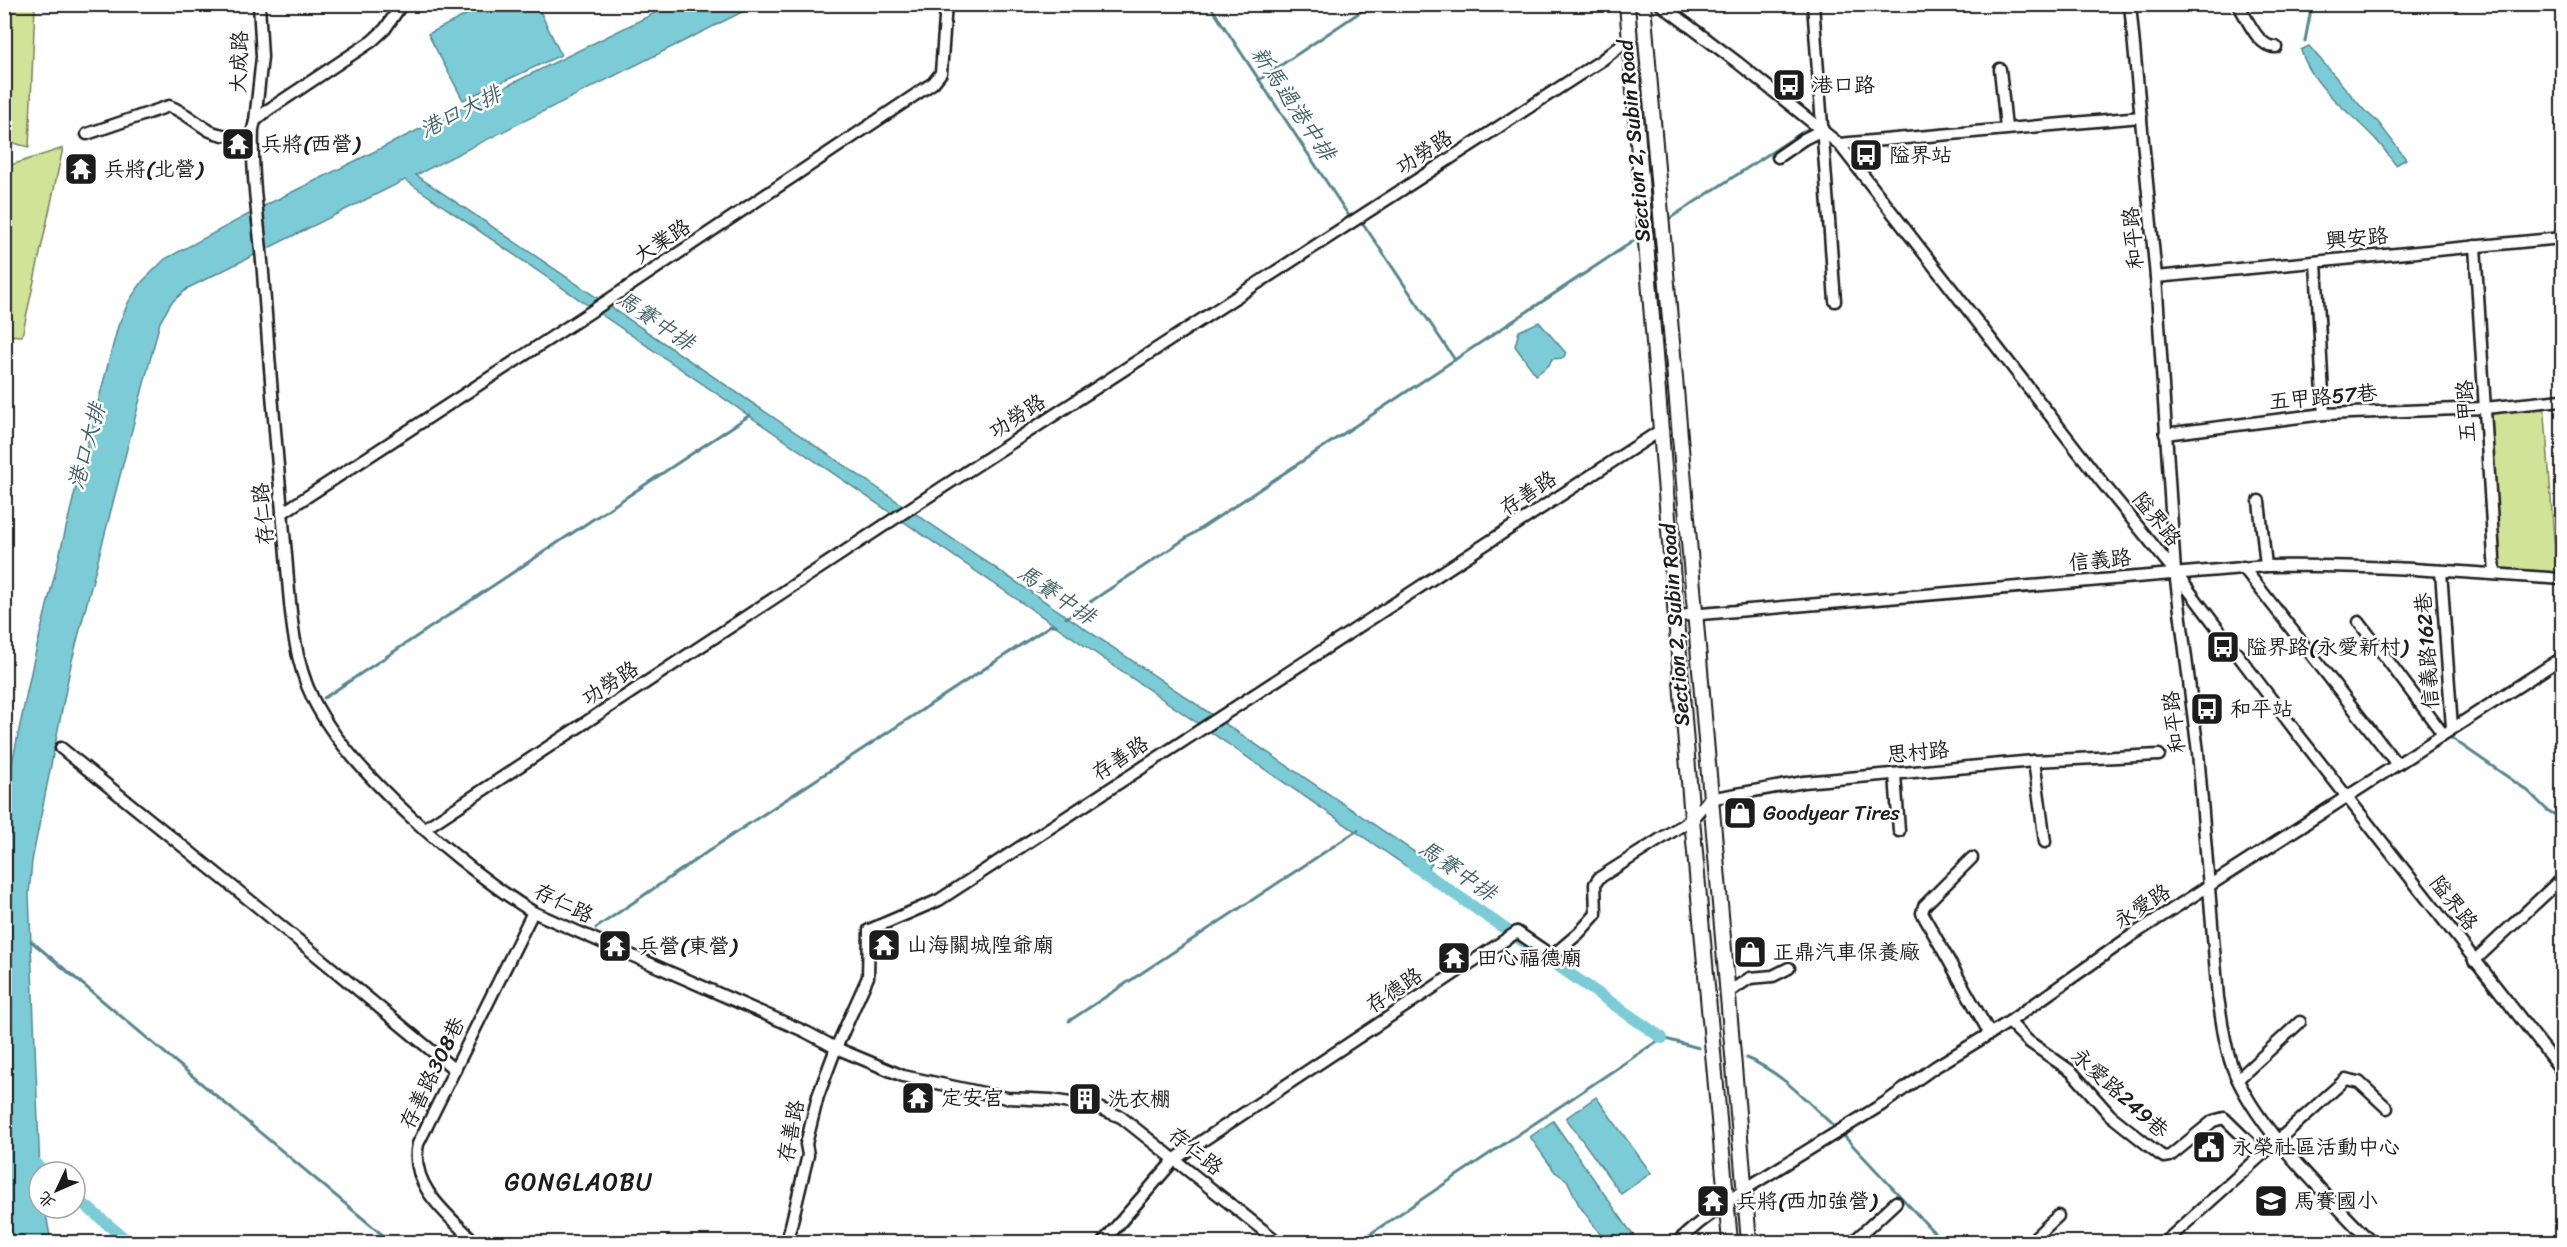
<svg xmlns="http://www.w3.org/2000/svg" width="2567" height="1247" font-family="Sriracha,'LXGW WenKai TC',sans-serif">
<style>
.green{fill:#d0e397;stroke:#76805a;stroke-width:1.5}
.water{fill:#7cccd8;stroke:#56868d;stroke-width:1.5}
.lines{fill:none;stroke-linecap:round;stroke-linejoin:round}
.stream{stroke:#56868d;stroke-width:3}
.canal{stroke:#7cccd8;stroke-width:12}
.minor-casing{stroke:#1c1c1c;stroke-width:15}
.major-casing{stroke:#1c1c1c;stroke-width:18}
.minor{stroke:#fff;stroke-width:10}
.major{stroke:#fff;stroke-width:14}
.labels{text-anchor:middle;stroke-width:5;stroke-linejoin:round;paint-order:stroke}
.street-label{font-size:21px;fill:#1c1c1c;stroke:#fff}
.poi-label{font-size:21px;fill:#1c1c1c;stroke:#fff;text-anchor:start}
.water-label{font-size:22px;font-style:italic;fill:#426267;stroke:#fff}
.quarter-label{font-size:24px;letter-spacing:1.5px;fill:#1c1c1c;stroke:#fff}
</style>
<rect width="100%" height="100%" fill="#fff"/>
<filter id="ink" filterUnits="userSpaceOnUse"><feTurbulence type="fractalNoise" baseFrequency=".0167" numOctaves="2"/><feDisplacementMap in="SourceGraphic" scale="12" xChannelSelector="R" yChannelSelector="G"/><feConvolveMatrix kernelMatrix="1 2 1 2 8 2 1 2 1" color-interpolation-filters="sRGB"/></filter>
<g filter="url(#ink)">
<g class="green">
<path d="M5,4L35,5L29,147L5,141Z"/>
<path d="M63,148L22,336L5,335V165L8,166Z"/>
<path d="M2544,402L2557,579L2495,574L2485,408Z"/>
</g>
<g class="water">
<path d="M486,5H537L561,55L463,100L428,34Z"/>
<path d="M671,5H756L416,175L1432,864L1422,877L405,180L188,288L171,303L160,322L71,664L32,861L29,894L40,1172L39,1208H45L51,1242H14L4,1201L5,797L33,663L78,479L118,326L129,301L142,282L165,259L268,204Z"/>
<path d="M2309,46L2364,110L2378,122L2406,159L2396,165C2390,158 2385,150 2379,143C2352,112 2313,90 2301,50Z"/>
<path d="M1539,322L1566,353L1563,358L1552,359L1549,365L1536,375L1515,346L1519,331Z"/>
<path d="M1596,1097L1651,1173L1621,1194L1566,1118Z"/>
<path d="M1553,1121L1638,1242H1606L1579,1205L1567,1180L1555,1172L1530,1137Z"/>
</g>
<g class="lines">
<g class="stream">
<path d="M1209,4L1351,219"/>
<path d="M2305,41L2312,4"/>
<path d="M1259,80L1372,4"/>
<path d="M1667,220L1809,128"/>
<path d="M1362,222L1455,360"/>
<path d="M1066,618L1641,236"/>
<path d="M324,698L750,415"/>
<path d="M2450,737L2528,791L2547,810L2562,819"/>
<path d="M596,928L732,835L1051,625H1056"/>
<path d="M31,941L391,1242"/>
<path d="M1069,1021L1358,830"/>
<path d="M1746,1058C1782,1072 1808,1103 1836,1128"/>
<path d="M1844,1136L1943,1242"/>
<path d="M1112,1242L1176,1166"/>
<path d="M1358,1242L1662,1038L1699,1048"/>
</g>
<g class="canal">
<path d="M1412,864L1662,1038"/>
<path d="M27,1157L45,1172"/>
<path d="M75,1197L124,1238"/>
</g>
<g class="minor-casing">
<g id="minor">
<path d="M402,4L385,29L372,41L268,110L255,121L253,129C251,181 261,235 264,287C270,373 277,458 285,544C290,595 290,653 313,699C348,771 465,870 533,912L806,1032L836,1048L903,1076L1007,1098L1051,1100L1096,1107L1121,1117L1278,1242"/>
<path d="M1660,4L1737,62L1839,144L2101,481L2175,572L2300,737L2562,1071"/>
<path d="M1813,4L1835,301"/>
<path d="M2130,4L2156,277L2175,572L2198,752L2218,998C2222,1020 2224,1044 2232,1066C2253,1125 2327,1196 2371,1242"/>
<path d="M2238,4C2247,18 2258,48 2276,47"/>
<path d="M2000,69L2006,128"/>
<path d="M255,121L262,57L259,4"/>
<path d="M87,134L169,106C185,112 196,123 210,131C223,137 239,137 252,139"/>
<path d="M1839,144L2141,117"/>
<path d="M1778,157L1804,139L1822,130"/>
<path d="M2475,246L2495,574"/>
<path d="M2316,262L2324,414"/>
<path d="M2156,277L2562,238"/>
<path d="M2165,434L2324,414L2485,408L2562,400"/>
<path d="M2259,501L2266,566"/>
<path d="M282,513L589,313L933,83L941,73L946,4"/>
<path d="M2243,567L2396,763"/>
<path d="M2441,571L2452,728"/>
<path d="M1677,616L2266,566C2365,564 2464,572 2562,579"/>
<path d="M2359,622L2443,734"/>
<path d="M61,748L258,907L455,1070"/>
<path d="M2034,761L2045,842"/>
<path d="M1895,774L1899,831"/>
<path d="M424,829L903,513L1602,60L1631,37"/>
<path d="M1972,858L1924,906L1922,913L1990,1034"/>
<path d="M2474,961L2556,884L2562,881"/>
<path d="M1727,993L1750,978L1773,976L1789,968"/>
<path d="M2009,1022L2028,1041L2072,1072L2110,1115L2159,1154L2164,1157L2170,1156L2213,1121L2224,1118L2261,1154"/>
<path d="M2238,1079L2300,1022"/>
<path d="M475,1242C448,1215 409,1186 418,1144L533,912"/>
<path d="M787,1242L808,1155L806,1144L818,1096L836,1048L868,977L869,930L939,900L1661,430"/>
<path d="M1103,1242L1175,1159L1517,932L1552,956L1579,933L1596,914L1595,884L1599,878L1692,819L1709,799L1804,782L2034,761L2159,755"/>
<path d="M1677,1242L1699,1223L1745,1189L1883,1104L1935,1067L2009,1022L2131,936L2562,658"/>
<path d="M1853,1242L1896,1202"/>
<path d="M2030,1242L2058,1216"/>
<path d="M2165,1242L2346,1079L2359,1082L2387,1108"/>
<path d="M2558,1242L2562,1239"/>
</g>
</g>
<g class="major-casing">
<g id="major">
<path d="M1627,4L1692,819L1730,1242"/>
<path d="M1643,4L1749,1242"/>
</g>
</g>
<use href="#minor" class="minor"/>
<use href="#major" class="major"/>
</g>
</g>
<defs>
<g id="bus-square" transform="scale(1.725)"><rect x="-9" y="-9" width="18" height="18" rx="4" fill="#1c1c1c" stroke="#fff"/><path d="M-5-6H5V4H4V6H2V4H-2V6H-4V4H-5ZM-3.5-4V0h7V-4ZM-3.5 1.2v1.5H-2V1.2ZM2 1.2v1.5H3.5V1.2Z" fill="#fff"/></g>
<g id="temple-square" transform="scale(1.725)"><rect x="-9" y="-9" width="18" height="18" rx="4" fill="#1c1c1c" stroke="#fff"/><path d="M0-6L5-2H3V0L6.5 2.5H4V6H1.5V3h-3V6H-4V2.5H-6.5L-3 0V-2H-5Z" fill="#fff"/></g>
<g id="shop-square" transform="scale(1.725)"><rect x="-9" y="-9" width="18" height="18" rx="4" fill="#1c1c1c" stroke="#fff"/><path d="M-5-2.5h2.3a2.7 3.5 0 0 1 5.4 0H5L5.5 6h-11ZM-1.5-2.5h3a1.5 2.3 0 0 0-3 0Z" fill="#fff"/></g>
<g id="building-square" transform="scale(1.725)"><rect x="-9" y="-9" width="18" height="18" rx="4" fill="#1c1c1c" stroke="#fff"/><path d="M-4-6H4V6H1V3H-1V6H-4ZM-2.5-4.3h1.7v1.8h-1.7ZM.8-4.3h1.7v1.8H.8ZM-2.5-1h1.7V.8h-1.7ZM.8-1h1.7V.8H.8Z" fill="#fff"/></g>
<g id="civic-square" transform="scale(1.725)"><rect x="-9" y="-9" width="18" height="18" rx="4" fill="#1c1c1c" stroke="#fff"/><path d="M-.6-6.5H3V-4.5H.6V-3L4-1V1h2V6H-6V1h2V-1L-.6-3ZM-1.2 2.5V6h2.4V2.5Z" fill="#fff"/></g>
<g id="school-square" transform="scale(1.725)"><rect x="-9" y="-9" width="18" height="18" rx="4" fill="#1c1c1c" stroke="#fff"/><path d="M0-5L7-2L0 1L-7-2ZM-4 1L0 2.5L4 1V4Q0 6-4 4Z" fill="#fff"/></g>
</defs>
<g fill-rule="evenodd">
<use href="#bus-square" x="1789" y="85"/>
<use href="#temple-square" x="238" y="144"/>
<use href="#bus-square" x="1866" y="155"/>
<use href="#temple-square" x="81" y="169"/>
<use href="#bus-square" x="2223" y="647"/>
<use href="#bus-square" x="2207" y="709"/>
<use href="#shop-square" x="1740" y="813"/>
<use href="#temple-square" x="884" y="945"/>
<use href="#temple-square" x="615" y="946"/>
<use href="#shop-square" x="1750" y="952"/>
<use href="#temple-square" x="1454" y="958"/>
<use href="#temple-square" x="918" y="1098"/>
<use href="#building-square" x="1085" y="1099"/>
<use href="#civic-square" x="2209" y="1147"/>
<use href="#temple-square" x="1713" y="1201"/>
<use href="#school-square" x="2271" y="1201"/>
</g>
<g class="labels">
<g class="street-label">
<text transform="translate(239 62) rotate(-88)" y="7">大成路</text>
<text transform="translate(1634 141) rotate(-95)" y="7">Section 2, Subin Road</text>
<text transform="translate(1424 152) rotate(-33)" y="7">功勞路</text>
<text transform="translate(2133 238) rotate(-95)" y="7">和平路</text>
<text transform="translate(2357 238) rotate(-5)" y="7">興安路</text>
<text transform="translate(662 241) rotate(-33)" y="7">大業路</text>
<text transform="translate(2323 397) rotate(-5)" y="7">五甲路57巷</text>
<text transform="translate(2466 411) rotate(-93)" y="7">五甲路</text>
<text transform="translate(1017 416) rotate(-33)" y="7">功勞路</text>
<text transform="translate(1528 493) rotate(-33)" y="7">存善路</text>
<text transform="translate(263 514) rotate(-95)" y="7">存仁路</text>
<text transform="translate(2157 519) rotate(51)" y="7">隘界路</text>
<text transform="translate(2100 560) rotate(-5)" y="7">信義路</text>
<text transform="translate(1675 625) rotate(-94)" y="7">Section 2, Subin Road</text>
<text transform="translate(2427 651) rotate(-94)" y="7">信義路162巷</text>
<text transform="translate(610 683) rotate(-33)" y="7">功勞路</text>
<text transform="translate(2174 722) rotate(-97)" y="7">和平路</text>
<text transform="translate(1918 752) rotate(-5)" y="7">思村路</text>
<text transform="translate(1120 758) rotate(-33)" y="7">存善路</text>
<text transform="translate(564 903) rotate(26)" y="7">存仁路</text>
<text transform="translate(2454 903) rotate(52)" y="7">隘界路</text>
<text transform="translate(2142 906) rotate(-33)" y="7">永愛路</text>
<text transform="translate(1394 990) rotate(-34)" y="7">存德路</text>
<text transform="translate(432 1073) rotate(-64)" y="7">存善路308巷</text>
<text transform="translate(2120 1093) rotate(42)" y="7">永愛路249巷</text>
<text transform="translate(791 1131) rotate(-79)" y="7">存善路</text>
<text transform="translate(1196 1151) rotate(39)" y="7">存仁路</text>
</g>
<g class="poi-label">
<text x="1812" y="92">港口路</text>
<text x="261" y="151">兵將(西營)</text>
<text x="1889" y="162">隘界站</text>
<text x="104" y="176">兵將(北營)</text>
<text x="2246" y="654">隘界路(永愛新村)</text>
<text x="2230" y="716">和平站</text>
<text x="1763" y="820">Goodyear Tires</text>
<text x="907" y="952">山海關城隍爺廟</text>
<text x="638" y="953">兵營(東營)</text>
<text x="1773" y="959">正鼎汽車保養廠</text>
<text x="1477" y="965">田心福德廟</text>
<text x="941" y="1105">定安宮</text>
<text x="1108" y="1106">洗衣棚</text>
<text x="2232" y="1154">永榮社區活動中心</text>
<text x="1736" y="1208">兵將(西加強營)</text>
<text x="2294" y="1208">馬賽國小</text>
</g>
<g class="water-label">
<text transform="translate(1294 103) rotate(56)" y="8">新馬過港中排</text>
<text transform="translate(460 111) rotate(-27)" y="8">港口大排</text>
<text transform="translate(656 320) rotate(34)" y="8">馬賽中排</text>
<text transform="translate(86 446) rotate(-75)" y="8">港口大排</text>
<text transform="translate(1057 594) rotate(34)" y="8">馬賽中排</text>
<text transform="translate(1458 870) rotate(35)" y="8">馬賽中排</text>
</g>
<g class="quarter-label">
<text x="579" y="1190">GONGLAOBU</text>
</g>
</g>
<rect width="2567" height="1247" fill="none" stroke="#fff" stroke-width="24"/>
<rect x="12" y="12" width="2543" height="1223" fill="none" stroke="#1c1c1c" stroke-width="2" filter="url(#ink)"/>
<g transform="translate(57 1190) rotate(226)"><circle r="28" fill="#ffffff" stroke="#a4a4a4" stroke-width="1.5"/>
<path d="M0-4.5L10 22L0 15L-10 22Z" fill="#1c1c1c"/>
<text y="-9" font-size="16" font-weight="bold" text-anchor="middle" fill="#1c1c1c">北</text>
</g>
</svg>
